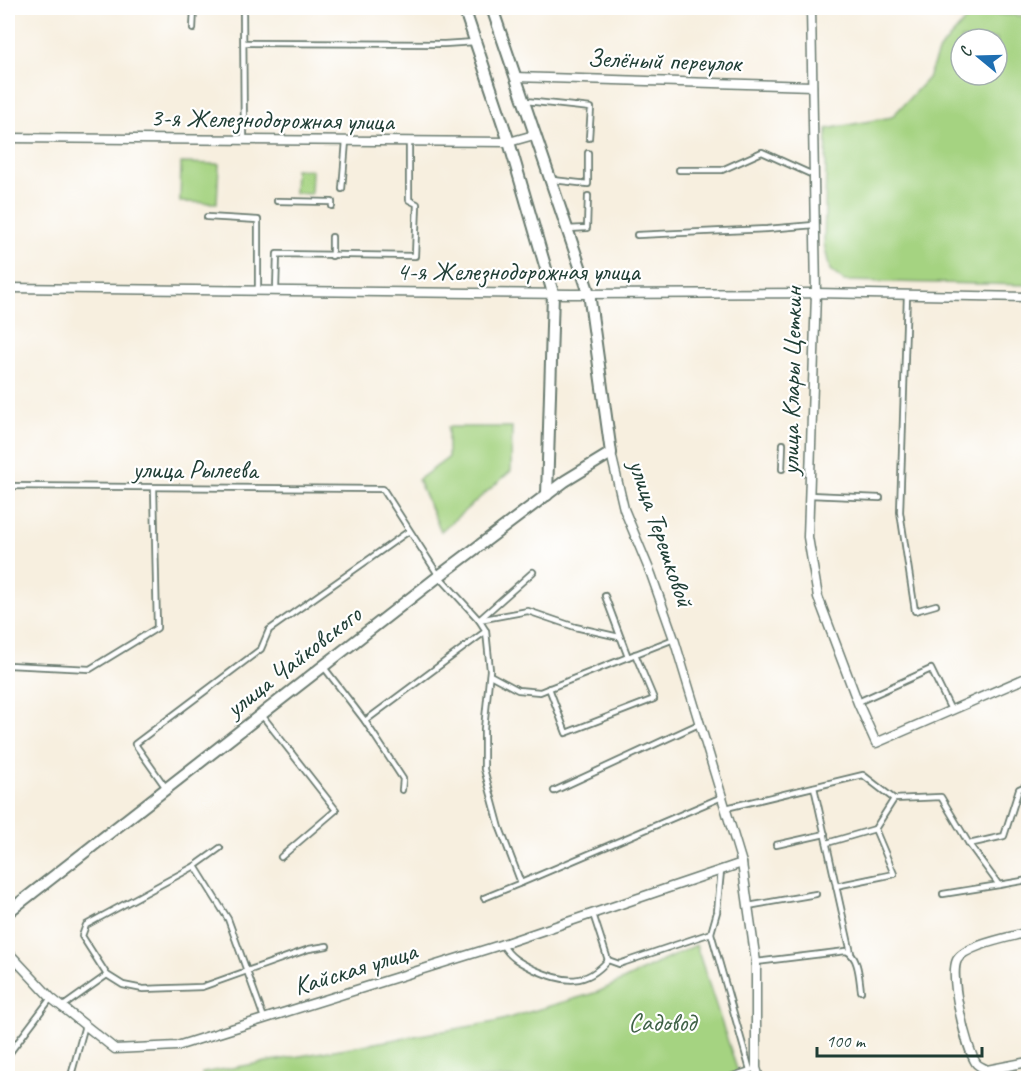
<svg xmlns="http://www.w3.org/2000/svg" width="1036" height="1086" font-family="Caveat,sans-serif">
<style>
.green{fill:#a5d381;stroke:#62885a;stroke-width:1.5;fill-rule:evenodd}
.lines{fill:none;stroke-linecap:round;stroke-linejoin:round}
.service-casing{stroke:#6b7b70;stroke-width:8}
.minor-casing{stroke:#6b7b70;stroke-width:11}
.tertiary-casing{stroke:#6b7b70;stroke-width:14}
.service{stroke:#fff;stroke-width:4.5}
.minor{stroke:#fff;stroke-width:8}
.tertiary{stroke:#fff;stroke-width:10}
.labels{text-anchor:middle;stroke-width:4.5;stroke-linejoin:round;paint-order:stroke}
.street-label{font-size:26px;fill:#1f3d34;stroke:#fff}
.park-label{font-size:26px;fill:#406247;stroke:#fff}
</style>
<rect width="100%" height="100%" fill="#fff"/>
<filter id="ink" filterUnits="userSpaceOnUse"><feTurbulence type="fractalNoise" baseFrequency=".0167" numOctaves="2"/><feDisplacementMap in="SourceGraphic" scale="12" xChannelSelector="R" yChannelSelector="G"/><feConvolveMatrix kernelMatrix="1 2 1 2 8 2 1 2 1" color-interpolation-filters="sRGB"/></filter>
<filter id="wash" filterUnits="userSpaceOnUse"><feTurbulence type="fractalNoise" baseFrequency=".008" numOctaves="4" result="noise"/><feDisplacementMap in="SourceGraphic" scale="24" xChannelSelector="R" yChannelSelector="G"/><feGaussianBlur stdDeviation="1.35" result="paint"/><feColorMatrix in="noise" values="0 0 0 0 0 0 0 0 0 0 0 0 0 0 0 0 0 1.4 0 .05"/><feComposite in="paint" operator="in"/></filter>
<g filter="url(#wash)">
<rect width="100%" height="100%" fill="#f7efdf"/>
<g class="green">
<path d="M972,13L1028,16V285L844,281L830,270L824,244L827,129L892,117L928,78L939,50ZM961,39H997V75H961Z"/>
<path d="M181,163L219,164L217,203L180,202Z"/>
<path d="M295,169L312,170L311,194L294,193Z"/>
<path d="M448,427H512L511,471L441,531L418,480L448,458Z"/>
<path d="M696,945L740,1078H203L202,1073L495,1022L598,992Z"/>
</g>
</g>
<g filter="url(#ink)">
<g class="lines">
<g class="service-casing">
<g id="service">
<path d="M243,8L244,140"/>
<path d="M193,29L194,8"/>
<path d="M244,43L444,44L475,42"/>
<path d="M526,101L591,108L589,138"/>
<path d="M679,170H722L762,152L813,175"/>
<path d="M553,180L588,184V153"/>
<path d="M342,189L346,141"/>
<path d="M277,201L332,202V206"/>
<path d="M207,217L258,220V290"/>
<path d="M567,229L587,228L588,196"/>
<path d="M637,235L767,229L814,225"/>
<path d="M332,256V237"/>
<path d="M276,290L277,254L415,256L417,204L409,200V141"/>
<path d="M907,295L900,512L915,611L936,605"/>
<path d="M782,469L783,444"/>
<path d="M8,486L383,489L439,576L479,620L533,572"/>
<path d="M809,495L880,498"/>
<path d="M605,596L628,657L674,639"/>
<path d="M486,631L490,670L484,729V769L500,828L521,883L722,797"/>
<path d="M8,665L90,669L157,628L154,488"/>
<path d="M323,666L365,721L486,631L479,620L528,611L575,627L619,637"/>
<path d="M490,675L518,690L540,692L628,657"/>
<path d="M549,688L566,733L654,699L635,654"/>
<path d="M858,702L931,669L951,710"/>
<path d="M261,714L336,810L281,857"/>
<path d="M365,721L403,779L402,790"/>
<path d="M814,787L851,953"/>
<path d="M166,788L135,744L261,649L269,630L409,531"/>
<path d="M554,791L701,723"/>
<path d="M726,808L863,775L894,799L941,797L969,844L1004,836L1019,789L1028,785"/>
<path d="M827,843L875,829"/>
<path d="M776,845L825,834"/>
<path d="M195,866L228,919L264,1018"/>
<path d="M999,885L1028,880"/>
<path d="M836,886L894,874L875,829L894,799"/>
<path d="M943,894L999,885L969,844"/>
<path d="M484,898L521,883"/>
<path d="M748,906L816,894"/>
<path d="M593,914L608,960L619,964L711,933L717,912L721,871"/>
<path d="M711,933L750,1070"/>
<path d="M502,944C511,959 521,963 535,970C565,983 586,986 608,960"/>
<path d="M756,962L846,951C859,956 859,978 861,991"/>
<path d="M107,975L123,985L143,989L202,987L309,949L327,946"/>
<path d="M62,1007L107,975L82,936L86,925L195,866L220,848"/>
<path d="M8,1055L51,998"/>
<path d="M73,1078L72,1072L85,1025"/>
<path d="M209,1078H210"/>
<path d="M727,1078L751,1070"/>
</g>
</g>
<g class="minor-casing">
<g id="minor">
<path d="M811,8L816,293L808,537L818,597L858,703L876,743L1028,677"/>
<path d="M515,77L812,86"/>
<path d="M8,138L509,142L534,135"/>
<path d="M8,288L571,294L816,293L1028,297"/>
<path d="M611,453L624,509L651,574L674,639L742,863L756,962V1068L759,1078"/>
<path d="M1028,932C1012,937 965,945 957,960C949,976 966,1048 976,1063C978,1066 984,1068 987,1070L1028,1062"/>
<path d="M8,952L51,998L115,1049L177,1046L497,946L742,863"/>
</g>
</g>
<g class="tertiary-casing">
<g id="tertiary">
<path d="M464,8L509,142L553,293L547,495"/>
<path d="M8,912L439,576L565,481L611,453L589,293L492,8"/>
</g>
</g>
<use href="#service" class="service"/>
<use href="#minor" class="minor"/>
<use href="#tertiary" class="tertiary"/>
</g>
</g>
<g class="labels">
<g class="street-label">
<text transform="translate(664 60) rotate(2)" y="9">Зелёный переулок</text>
<text transform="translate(272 119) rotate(1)" y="9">3-я Железнодорожная улица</text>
<text x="518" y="280">4-я Железнодорожная улица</text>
<text transform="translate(791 381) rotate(-89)" y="9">улица Клары Цеткин</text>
<text x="195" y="478">улица Рылеева</text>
<text transform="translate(662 533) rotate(71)" y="9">улица Терешковой</text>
<text transform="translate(293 661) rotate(-38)" y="9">улица Чайковского</text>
<text transform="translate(355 968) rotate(-17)" y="9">Кайская улица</text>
</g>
<g class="park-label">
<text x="662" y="1031">Садовод</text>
</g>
</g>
<rect width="1036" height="1086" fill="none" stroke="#fff" stroke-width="30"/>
<g transform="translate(979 57) rotate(289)"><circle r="28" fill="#ffffff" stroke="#a5b1ae" stroke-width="1.5"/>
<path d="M0-4.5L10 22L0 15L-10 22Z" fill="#1f6fb2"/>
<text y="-9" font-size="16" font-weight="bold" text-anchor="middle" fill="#1f3d34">С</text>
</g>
<path d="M817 1047v9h165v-9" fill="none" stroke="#1f3d34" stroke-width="3"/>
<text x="826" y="1047" font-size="18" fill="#1f3d34" stroke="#ffffff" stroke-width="4.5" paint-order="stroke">100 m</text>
</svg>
